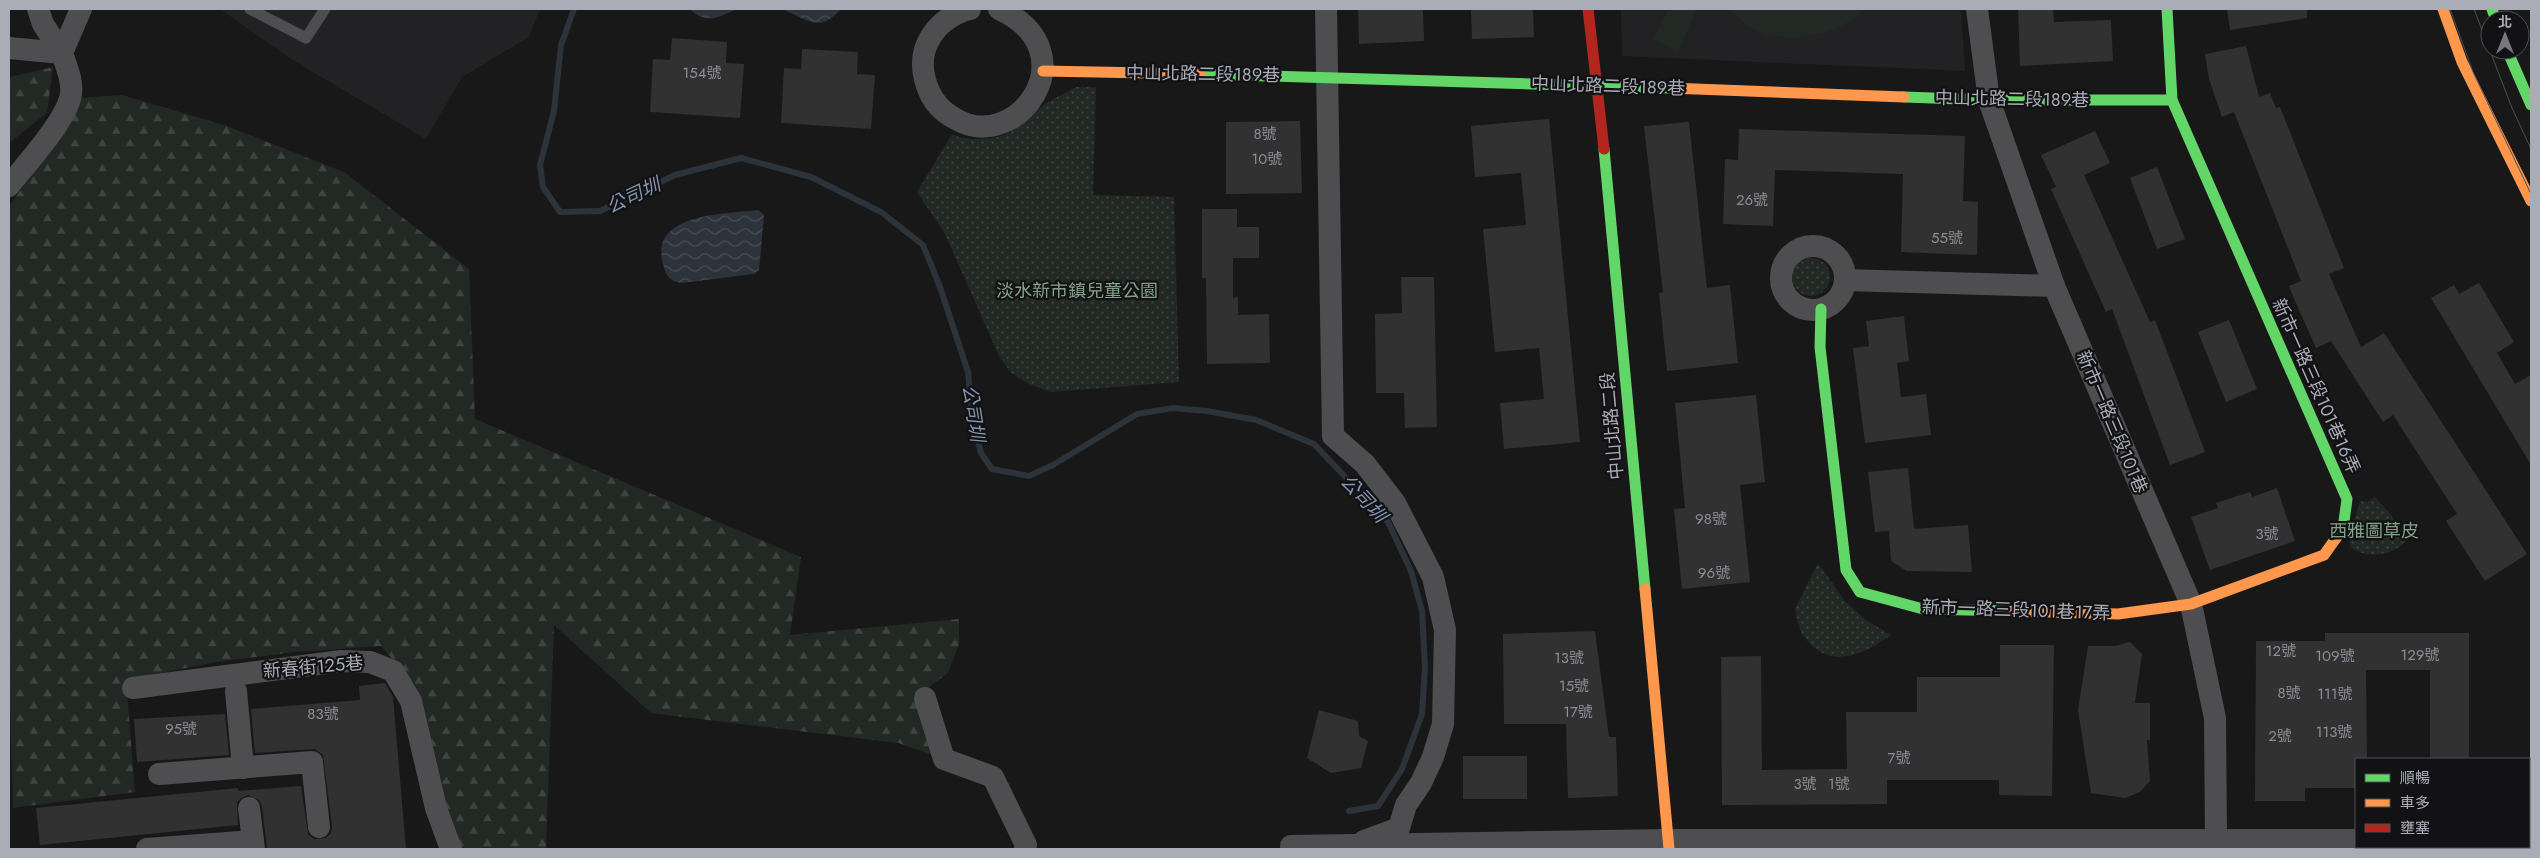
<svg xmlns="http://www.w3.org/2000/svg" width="2540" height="858" font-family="Jost,'Noto Sans TC',sans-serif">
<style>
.built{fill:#222224}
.grass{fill:url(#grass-dots)}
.forest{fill:url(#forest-firs)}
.pitch{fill:#222823}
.water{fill:url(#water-waves)}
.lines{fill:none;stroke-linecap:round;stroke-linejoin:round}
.stream{stroke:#2d333b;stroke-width:6}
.building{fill:#313132}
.lane{stroke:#4e4e51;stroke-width:11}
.street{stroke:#4e4e51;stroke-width:22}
.fast{stroke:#63d668;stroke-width:11}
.slow{stroke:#ff974d;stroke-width:11}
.jam{stroke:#b3261e;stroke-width:11}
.tram{stroke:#4e4e52;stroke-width:1}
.labels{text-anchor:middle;stroke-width:4.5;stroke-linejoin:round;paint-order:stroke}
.number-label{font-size:15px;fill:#8c8d96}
.street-label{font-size:18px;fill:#aaacb8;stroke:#121214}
.park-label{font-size:18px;fill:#82a288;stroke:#121214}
.water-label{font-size:19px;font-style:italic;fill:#8395b1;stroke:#121214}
</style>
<defs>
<pattern id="grass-dots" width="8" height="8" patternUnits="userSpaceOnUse" patternTransform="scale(1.25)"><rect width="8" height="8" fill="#222823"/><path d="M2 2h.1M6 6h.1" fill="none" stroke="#3f4441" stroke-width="1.8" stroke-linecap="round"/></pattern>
<pattern id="forest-firs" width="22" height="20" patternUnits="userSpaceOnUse" patternTransform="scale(1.25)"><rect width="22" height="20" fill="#222823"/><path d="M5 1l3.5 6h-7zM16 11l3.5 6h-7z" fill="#3f4441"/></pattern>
<pattern id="water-waves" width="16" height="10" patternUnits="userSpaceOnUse" patternTransform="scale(1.25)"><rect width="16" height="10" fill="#2d333b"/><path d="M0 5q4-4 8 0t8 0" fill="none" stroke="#494e55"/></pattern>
</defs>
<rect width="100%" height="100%" fill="#181818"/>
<g class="built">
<path d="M220,9H540L529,37L462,77L426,139L291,59Z"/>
<path d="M1621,9H1961L1965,71L1622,56Z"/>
</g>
<g class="grass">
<path d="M1076,87H1096L1093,195L1174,197L1179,382L1051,392L1029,384L1011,373L999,356L945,234L917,192L952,134C960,138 969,139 978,139C1013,139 1021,123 1045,104C1054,98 1066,93 1076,87Z"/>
<circle cx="1811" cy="277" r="19"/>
<path d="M2375,497L2392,516L2406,541C2392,556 2369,559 2351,548L2349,538L2360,501L2367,502Z"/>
<path d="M1818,563L1845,601L1866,620L1891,635C1863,655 1828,672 1803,635C1798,628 1797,617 1795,609Z"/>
</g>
<g class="forest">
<path d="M53,67L47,113L9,143V77Z"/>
<path d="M122,95L224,125L344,172L469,269L475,419L801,557L790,635L959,619V644L948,673L920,694L936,756L898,743L651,713L554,625L546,849H461L442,792L416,686L381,646L297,652L216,662L126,680L135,792L13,808L9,671V206L64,131L78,98Z"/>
</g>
<g class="pitch">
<path d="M1669,9H1697L1678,52L1653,39Z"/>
<path d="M1730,9H1864C1841,35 1796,43 1764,34C1751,31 1739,19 1730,9Z"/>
</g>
<g class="water">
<path d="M690,9H737C720,16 707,26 690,9Z"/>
<path d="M781,9H841C817,35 808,18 781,9Z"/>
<path d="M758,210L764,215L759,270L754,274L682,283C669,281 666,276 663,264C649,213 725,214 758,210Z"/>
</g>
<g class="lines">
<path class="stream" d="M574,9L561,45L554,111L540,165L543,187L560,212L600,211L675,175L741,158L811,177L881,212L923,245L940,287L968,372L973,422L981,453L992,469L1029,476L1053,465L1137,414L1173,408L1207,411L1256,420L1314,444L1388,522L1411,571L1422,611L1425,667L1422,714L1402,769L1378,806L1349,811"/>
</g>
<g class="building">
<path d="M1358,9H1423L1424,41L1359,44Z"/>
<path d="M1471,9H1533L1534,37L1472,39Z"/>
<path d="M2018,9H2053L2054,22L2111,20L2113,61L2020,66Z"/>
<path d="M2227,9H2307V18L2230,30Z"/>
<path d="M672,38L727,42L726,63L744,64L740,118L650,112L653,59L670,60Z"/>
<path d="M2246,46L2259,97L2270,93L2276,108L2280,107L2344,268L2329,274L2361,347L2384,333L2527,554L2485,581L2446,521L2457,514L2393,415L2383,422L2331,341L2316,348L2293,296L2289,286L2301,281L2234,112L2222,117L2209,79L2205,54Z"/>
<path d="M802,49L858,52L857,74L875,75L871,129L781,123L784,68L801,69Z"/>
<path d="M1549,119L1580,442L1504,449L1500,403L1544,399L1539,348L1495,352L1483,229L1526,225L1521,173L1475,177L1471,126Z"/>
<path d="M1300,121L1302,193L1226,194V122Z"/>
<path d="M1689,122L1707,288L1730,285L1738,363L1667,371L1659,293L1663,292L1644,126Z"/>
<path d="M1739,129L1965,136L1963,201L1978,202L1977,255L1901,252L1903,174L1775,170L1773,226L1723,224L1725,159L1738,160Z"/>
<path d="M2095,131L2110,163L2084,175L2150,322L2155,320L2205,452L2170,465L2112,309L2106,312L2051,189L2056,187L2041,155Z"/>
<path d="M2157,167L2185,239L2157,249L2130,178Z"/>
<path d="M1202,209H1237V227H1259V258H1233V298L1238,297V315L1269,314L1270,363L1207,364L1206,278H1202Z"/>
<path d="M1401,277H1434L1437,427L1405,428L1404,393H1376L1375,314L1402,313Z"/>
<path d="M2479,283L2514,342L2497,353L2515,384L2531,375V465L2431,298L2454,285L2459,294Z"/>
<path d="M1904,316L1909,361L1897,363L1901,397L1926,394L1931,435L1865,443L1853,348L1869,346L1866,321Z"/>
<path d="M2229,320L2257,389L2226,402L2198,332Z"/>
<path d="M1756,395L1765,482L1740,485L1750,582L1682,589L1674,509L1685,508L1675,403Z"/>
<path d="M1908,468L1914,529L1968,525L1972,572L1907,571L1891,561L1889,531L1875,532L1868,472Z"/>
<path d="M2277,488L2295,541L2210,570L2191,517L2218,508L2216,503L2250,492L2252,497Z"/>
<path d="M1595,631L1609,737H1616L1618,796L1568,798L1566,724H1504L1503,634Z"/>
<path d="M2325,633H2469V759H2430V670H2366L2367,759H2356V788H2305V801H2255L2256,641H2325Z"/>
<path d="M2130,642L2142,654L2135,703H2150V740H2147L2150,781L2140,792L2125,798L2091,793L2078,710L2088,646H2115Z"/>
<path d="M2000,645H2054L2052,796L1999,795V780H1887V804L1722,805L1721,657L1761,656L1762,770L1847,769L1846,712H1917V677H2000Z"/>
<path d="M385,683L393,697L406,849H267L262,806L259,800L248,795L241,798L237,803L238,825L40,845L36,808L238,788V791L301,786L308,834L314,839L326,838L331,833L332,826L323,755L315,749L255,753L251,709L360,700L359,686Z"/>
<path d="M1319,710L1358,721L1359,736L1368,741L1361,768L1331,773L1307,758Z"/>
<path d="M225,714L229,755L137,762L134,719Z"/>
<rect x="1463" y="756" width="64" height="43"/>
</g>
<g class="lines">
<path class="lane" d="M250,9L306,38L325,9"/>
<g class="street">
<path d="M38,9L43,24L62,53"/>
<path d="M970,9C952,14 938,23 929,40C920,56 922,75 929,91C934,103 943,112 954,118C1016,157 1092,52 999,9"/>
<path d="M1326,9L1333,436L1365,464L1395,503L1433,577L1445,630L1443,724L1433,757L1421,783L1406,805L1399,828L1364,841"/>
<path d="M1977,9L1989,100L2054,286L2191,604L2215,718L2216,840"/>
<path d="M9,48L62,53"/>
<path d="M9,186C26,164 67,120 71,94C73,80 66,66 62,53L81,9"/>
<circle cx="1813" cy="278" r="32"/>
<path d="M1845,280L2054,286"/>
<path d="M133,688L341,661L370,662L393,671L411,701L436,808L451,849"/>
<path d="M236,691L243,768"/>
<path d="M925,698L944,759L993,777L1026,845L1025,849"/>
<path d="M159,774L312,762L319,827"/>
<path d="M249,808L254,849"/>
<path d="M2529,841H2531"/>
<path d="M1291,846L1668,840H2356"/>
<path d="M2506,847V849"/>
<path d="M147,849L253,841"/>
</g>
<g class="fast">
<path d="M2167,9L2172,100L2347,499L2343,529L2336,538"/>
<path d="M2492,9L2496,20"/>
<path d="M2507,50L2531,105"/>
<path d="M1200,74L1670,88"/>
<path d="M1904,97L1989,100H2172"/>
<path d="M1604,149L1645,589"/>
<path d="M1821,309L1820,347L1846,570L1860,592L1923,609L2010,611"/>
</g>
<g class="slow">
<path d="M2443,9L2462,62L2531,201"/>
<path d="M1043,71L1200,74"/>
<path d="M1670,88L1904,97"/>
<path d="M1645,589L1669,849"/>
<path d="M2010,611L2118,614L2191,604L2324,555L2336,538"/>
</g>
<path class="jam" d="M1588,9L1604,149"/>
<g class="tram">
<path d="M2450,9L2473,72L2531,194"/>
<path d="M2474,9L2512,108L2531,149"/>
</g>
</g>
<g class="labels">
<g class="number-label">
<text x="702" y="78">154號</text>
<text x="1265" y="139">8號</text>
<text x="1267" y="164">10號</text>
<text x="1752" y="205">26號</text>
<text x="1947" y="243">55號</text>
<text x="1711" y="524">98號</text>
<text x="2267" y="539">3號</text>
<text x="1714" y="578">96號</text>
<text x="2281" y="656">12號</text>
<text x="2420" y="660">129號</text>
<text x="2335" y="661">109號</text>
<text x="1569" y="663">13號</text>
<text x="1574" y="691">15號</text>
<text x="2289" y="698">8號</text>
<text x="2335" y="699">111號</text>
<text x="1578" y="717">17號</text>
<text x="323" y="719">83號</text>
<text x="181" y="734">95號</text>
<text x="2334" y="737">113號</text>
<text x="2280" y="741">2號</text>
<text x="1899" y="763">7號</text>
<text x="1805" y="789">3號</text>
<text x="1839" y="789">1號</text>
</g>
<g class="street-label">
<text transform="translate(1203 74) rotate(1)" y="6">中山北路二段189巷</text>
<text transform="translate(1608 86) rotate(2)" y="6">中山北路二段189巷</text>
<text transform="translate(2012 99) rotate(1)" y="6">中山北路二段189巷</text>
<text transform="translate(2316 386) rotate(66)" y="6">新市一路三段101巷16弄</text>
<text transform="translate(2112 422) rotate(67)" y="6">新市一路三段101巷</text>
<text transform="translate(1612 426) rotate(-95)" y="6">中山北路二段</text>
<text transform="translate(2016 610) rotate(2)" y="6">新市一路三段101巷17弄</text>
<text transform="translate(313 667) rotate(-5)" y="6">新春街125巷</text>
</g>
<g class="park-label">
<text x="1077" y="297">淡水新市鎮兒童公園</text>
<text x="2374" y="537">西雅圖草皮</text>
</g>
<g class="water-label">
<text transform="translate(633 195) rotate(-25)" y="7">公司圳</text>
<text transform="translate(974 413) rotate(81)" y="7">公司圳</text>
<text transform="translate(1364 498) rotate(47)" y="7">公司圳</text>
</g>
</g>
<rect width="2540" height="858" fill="none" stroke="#aaacb8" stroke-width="20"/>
<rect x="2355" y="758" width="175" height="90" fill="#121214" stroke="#4f5056"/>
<rect x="2365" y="774" width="25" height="8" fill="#63d668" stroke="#4f5056"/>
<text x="2400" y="783" font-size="15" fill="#aaacb8">順暢</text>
<rect x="2365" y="799" width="25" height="8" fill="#ff974d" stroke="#4f5056"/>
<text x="2400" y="808" font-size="15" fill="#aaacb8">車多</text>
<rect x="2365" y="824" width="25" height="8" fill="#b3261e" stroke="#4f5056"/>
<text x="2400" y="833" font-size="15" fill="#aaacb8">壅塞</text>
<g transform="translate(2505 35)"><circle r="24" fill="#121214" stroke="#4f5056"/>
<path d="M0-4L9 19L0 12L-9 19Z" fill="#777880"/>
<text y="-8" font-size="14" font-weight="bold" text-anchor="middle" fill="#aaacb8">北</text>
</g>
</svg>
